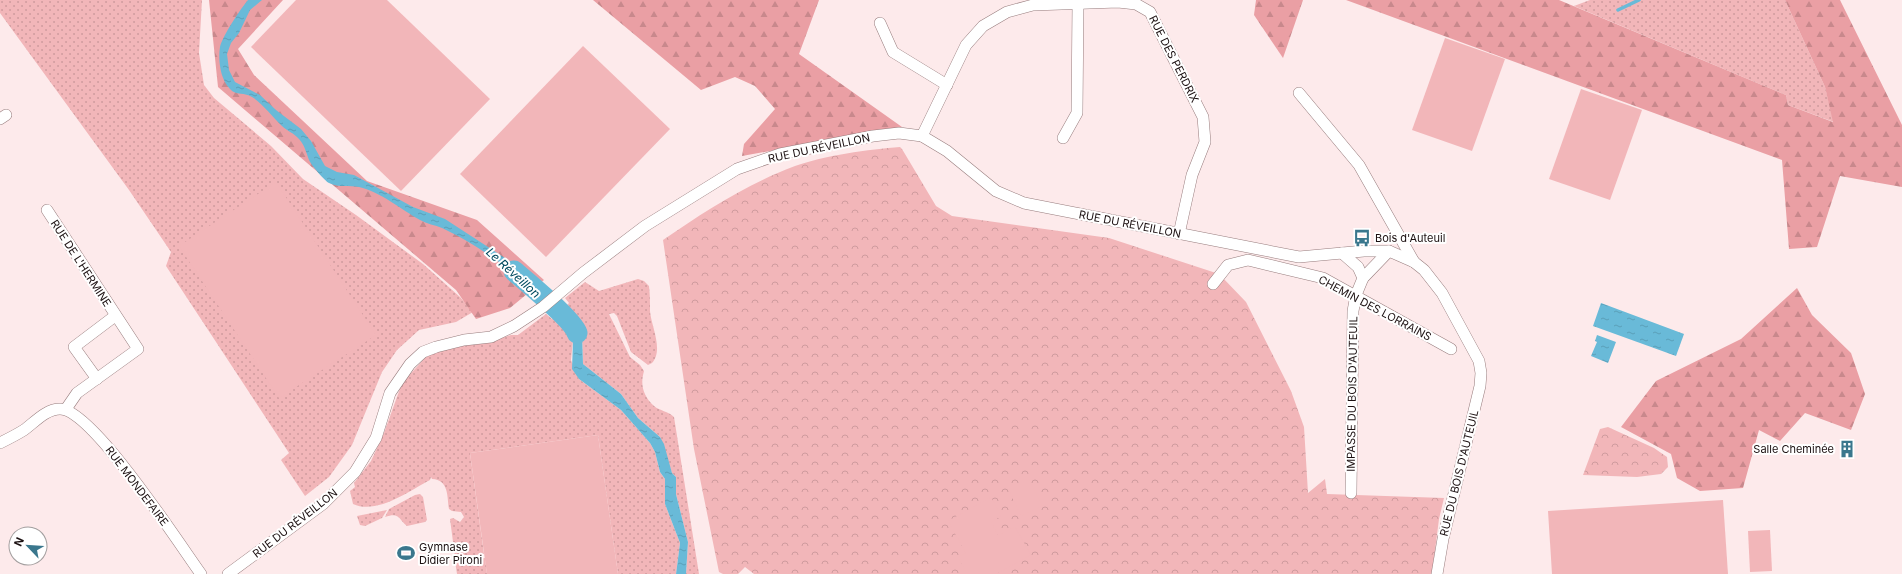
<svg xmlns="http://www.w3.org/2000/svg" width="1902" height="574" font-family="Inter,sans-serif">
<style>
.grass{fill:url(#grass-dots)}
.forest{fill:url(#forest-firs)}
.park{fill:url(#park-crowns)}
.garden{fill:#f2b6b9}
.water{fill:url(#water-ripples)}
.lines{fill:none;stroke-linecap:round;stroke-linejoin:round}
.stream{stroke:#69bad8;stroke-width:3.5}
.river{stroke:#69bad8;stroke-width:21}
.minor-casing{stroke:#977c7d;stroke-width:12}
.minor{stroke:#fff;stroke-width:11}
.labels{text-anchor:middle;stroke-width:4;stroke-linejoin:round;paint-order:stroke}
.street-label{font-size:11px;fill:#1a0f10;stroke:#fff}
.poi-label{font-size:11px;fill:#1a0f10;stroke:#fff;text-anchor:start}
.water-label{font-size:12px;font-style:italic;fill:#004a5f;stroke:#fff}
</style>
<defs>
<pattern id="grass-dots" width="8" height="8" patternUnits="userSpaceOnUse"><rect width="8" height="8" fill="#f2b6b9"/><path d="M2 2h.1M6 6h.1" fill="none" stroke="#cf9b9e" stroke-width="1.8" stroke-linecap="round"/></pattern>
<pattern id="forest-firs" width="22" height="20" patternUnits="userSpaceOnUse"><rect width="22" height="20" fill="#ea9fa4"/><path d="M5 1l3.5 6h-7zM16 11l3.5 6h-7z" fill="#c8888c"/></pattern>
<pattern id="park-crowns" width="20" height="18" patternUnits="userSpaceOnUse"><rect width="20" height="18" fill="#f2b6b9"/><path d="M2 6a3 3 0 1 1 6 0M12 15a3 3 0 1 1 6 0" fill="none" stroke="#cf9b9e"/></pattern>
<pattern id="water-ripples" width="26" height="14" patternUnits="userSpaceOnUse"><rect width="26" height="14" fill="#69bad8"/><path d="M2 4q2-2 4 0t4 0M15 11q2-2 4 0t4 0" fill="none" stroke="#5a9fb8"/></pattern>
</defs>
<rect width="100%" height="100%" fill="#fdeaeb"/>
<g class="grass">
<path d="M0,0H202L199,53L204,85L214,98L271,146L303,179L356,215L423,264L460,297L473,312L456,322L419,330L397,350L382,372L352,445L329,477L305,496L281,460L289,453L166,266L171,252L129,190L0,13Z"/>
<path d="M1590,0H1785L1825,87L1834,122L1788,105L1786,95L1574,6Z"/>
<path d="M638,279L644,281L649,286C650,294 650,302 650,311C651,326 664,350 652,363L648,365L631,352L617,316L614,313L609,314L630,357L640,365L644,371C640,385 643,396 654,406C660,411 668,411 674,417L699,574H686L688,542L676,494V477L672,473L660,437L638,418L621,394L583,364L582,333L580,323L564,308L569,303L565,298L585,282L599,291Z"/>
<path d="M546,314L552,319L556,316L570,333L573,340L571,360L579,379L621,410L650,443L655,452L660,472L665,479V504L680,543L676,574H618L598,435L470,453L484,554L455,557L450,519L453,518L460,522L464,517L461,512L452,511L449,509C447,496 449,480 432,479L431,477L430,480C409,491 377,515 353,504L350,491L355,487L354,483L371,461L384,433L402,383L426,357L443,349L464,344L490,342L511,335H518Z"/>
<path d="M420,494L423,497L427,520L425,522L407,526C398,519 400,512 385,517L389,509L415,495Z"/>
<path d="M387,510L382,518L365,526L360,525L357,516Z"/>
<path d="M485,558L487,574H457L455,561Z"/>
</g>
<g class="forest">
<path d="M209,0H283L238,49L254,75L367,181L477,220L544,280L510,308L476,319L456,290L218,87Z"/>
<path d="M593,0H819L799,54L902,127L742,156L744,144L775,109L755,86L735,77L701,90Z"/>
<path d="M1256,0H1303L1283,58L1254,15Z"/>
<path d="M1346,0H1559L1786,95L1788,105L1833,122L1825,87L1785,0H1840L1902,125V187L1840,176L1817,247L1789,249L1782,160Z"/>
<path d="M1797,288L1812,315L1851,353L1865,394L1851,430L1805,413L1780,441L1759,430L1743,488L1700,491L1677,478L1671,454L1621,427L1656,381L1741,339Z"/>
</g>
<g class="park">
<path d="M900,147L902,149L936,206L952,216L1109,238L1216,273L1222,277L1246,302L1291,391L1304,427L1308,493L1325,479L1327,494L1444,498L1439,519L1432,574H754L745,567L738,574H723L719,572L694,449L663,240C705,211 747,184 795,166C823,156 870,149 900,147Z"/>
<path d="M1608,427L1654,448L1667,457L1668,467L1661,474L1637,477L1583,475L1600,429Z"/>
</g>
<g class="garden">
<path d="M296,0H387L490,99L401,191L251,47Z"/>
<path d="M1445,38L1505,59L1472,151L1412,130Z"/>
<path d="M583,46L670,129L546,257L460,174Z"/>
<path d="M1581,89L1642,110L1610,200L1549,179Z"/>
<path d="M276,182L376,335L279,398L179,246Z"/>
<path d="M598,435L618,574H487L470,453Z"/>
<path d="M1029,480L1042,506L1021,516L1009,490Z"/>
<path d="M991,497L1001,516L991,522L998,535L1015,527L1031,555L996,574H967L958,557L966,553L948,521Z"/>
<path d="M1723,500L1728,574H1552L1548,511Z"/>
<path d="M1770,530L1772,571L1750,572L1748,531Z"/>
</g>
<g class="water">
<path d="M248,0H262L250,10L239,33L231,43L227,54L229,70L235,82L260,95L276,110L301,129L311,141L325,166L337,172L354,175L413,207L445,219L508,260L539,287L531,295C518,270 468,240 442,228C435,225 427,224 420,220C402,210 379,191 359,187C349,185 339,188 329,183C325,181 311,165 309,160C306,152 305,146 299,139C294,133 287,131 282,126C272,117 263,104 252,97C245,92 236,96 230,89C220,79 218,60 220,47C222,37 241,8 248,0Z"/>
<path d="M1601,303L1684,334L1676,356L1593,326Z"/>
<path d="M564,308L580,323L582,333L583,364L621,394L638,418L660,437L664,444L672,473L676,477V494L688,542L686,574H676L680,543L665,504V479L660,472L655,452L650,443L621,410L579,379L572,369L573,340L570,333L556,316Z"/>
<path d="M1597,335L1616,342L1608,363L1591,356L1597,342L1595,341Z"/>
</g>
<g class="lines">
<path class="stream" d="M1618,10L1639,0"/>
<path class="river" d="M514,271C527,282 573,320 577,333"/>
<g class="minor-casing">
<g id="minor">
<path d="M880,23L893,52L947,85"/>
<path d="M1299,93L1359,165L1414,262"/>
<path d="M0,119L6,115"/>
<path d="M922,136L966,45L983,26L1007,12L1033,5L1118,2L1136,4L1150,12L1203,117L1205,142L1192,175L1179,234"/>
<path d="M1063,138L1077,113L1078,3"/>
<path d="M47,210L138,349L77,393L66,409"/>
<path d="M1342,253L1358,267L1363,278L1356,295L1353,311L1351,493"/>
<path d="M1363,278L1389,251"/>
<path d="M1213,284L1228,265L1248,260L1323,278L1451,349"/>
<path d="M97,379L74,347L115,316"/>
<path d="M0,443C8,439 16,435 24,430C35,422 46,409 60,409C92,409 180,545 201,574"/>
<path d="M228,574L323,504L355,472L376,438L390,393L410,364L423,352L436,347L464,340L491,337L514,326L543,307L583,273L645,226L737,169L780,154L873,136L899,133L922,136L947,151L996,191L1024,203L1299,257L1364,251H1389L1414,262L1424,270L1442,293L1479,361L1481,373L1480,386L1443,539L1437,574"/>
</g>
</g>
<use href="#minor" class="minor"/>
</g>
<defs>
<g id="bus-bare" transform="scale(1.38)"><path d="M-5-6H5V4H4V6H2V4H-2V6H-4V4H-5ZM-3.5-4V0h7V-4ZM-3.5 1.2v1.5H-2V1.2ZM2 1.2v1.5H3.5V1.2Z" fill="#3a778d" stroke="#fff" stroke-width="2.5" paint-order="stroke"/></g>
<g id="building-bare" transform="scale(1.38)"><path d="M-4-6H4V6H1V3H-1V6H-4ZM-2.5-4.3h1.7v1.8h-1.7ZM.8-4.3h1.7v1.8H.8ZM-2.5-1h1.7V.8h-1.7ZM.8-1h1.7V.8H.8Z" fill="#3a778d" stroke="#fff" stroke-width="2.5" paint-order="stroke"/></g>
<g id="stadium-bare" transform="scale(1.38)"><path d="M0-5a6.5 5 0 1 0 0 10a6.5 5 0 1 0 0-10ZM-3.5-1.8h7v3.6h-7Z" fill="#3a778d" stroke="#fff" stroke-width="2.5" paint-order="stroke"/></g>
</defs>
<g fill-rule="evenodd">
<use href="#bus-bare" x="1362" y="238"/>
<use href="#building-bare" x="1847" y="449"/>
<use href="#stadium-bare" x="406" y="553"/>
</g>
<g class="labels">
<g class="street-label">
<text transform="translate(1174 59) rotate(63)" y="4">RUE DES PERDRIX</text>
<text transform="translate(819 148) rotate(-12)" y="4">RUE DU RÉVEILLON</text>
<text transform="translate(1130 224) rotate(11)" y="4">RUE DU RÉVEILLON</text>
<text transform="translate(81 263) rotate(57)" y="4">RUE DE L'HERMINE</text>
<text transform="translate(1375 308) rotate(28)" y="4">CHEMIN DES LORRAINS</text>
<text transform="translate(1352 394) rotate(-89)" y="4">IMPASSE DU BOIS D'AUTEUIL</text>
<text transform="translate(1459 473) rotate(-76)" y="4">RUE DU BOIS D'AUTEUIL</text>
<text transform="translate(137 486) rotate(53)" y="4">RUE MONDEFAIRE</text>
<text transform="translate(295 523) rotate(-38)" y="4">RUE DU RÉVEILLON</text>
</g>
<g class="poi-label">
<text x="1375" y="242">Bois d'Auteuil</text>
<text x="1834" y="453" text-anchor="end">Salle Cheminée</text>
<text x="419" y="551">Gymnase<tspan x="419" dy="13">Didier Pironi</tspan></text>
</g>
<g class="water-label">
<text transform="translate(513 273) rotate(42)" y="4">Le Réveillon</text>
</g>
</g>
<g transform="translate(28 546) rotate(295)"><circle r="19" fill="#ffffff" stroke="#a39f9f"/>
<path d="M0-3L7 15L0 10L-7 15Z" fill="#3a778d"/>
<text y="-6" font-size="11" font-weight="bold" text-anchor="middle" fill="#1a0f10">N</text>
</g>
</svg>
